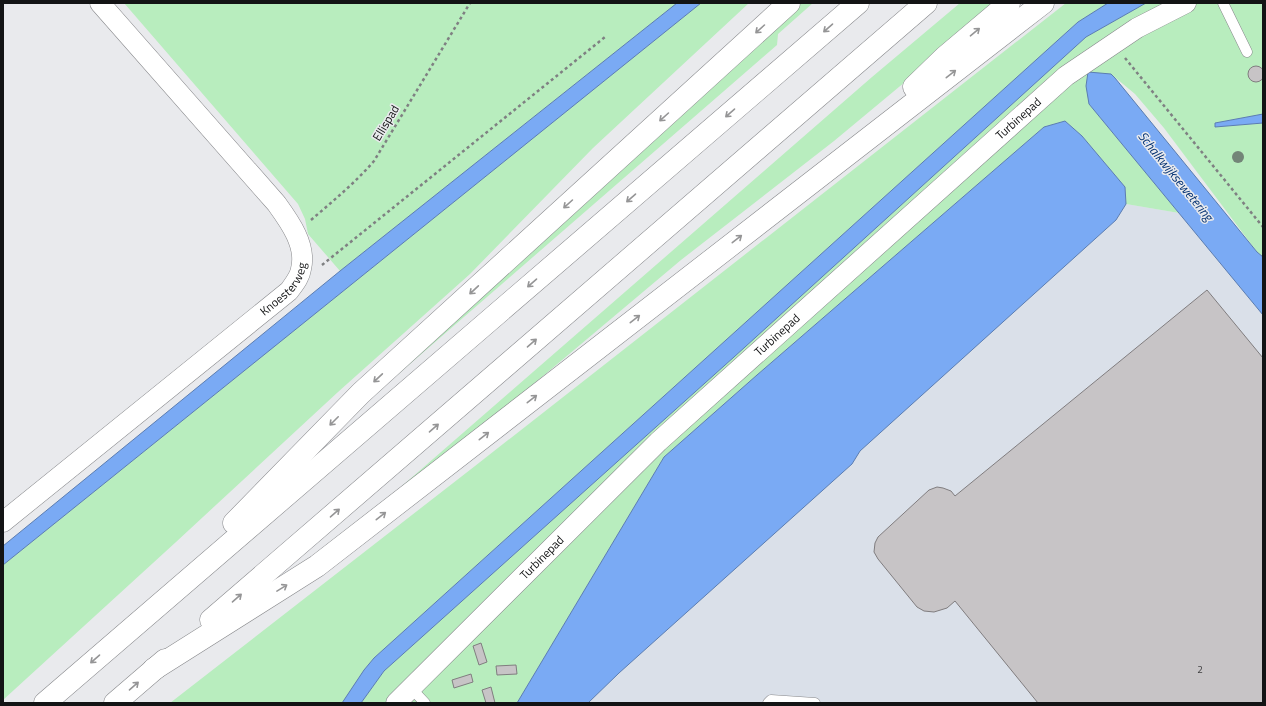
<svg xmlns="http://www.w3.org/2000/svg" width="1266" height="706" font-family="'Titillium Web',sans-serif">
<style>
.built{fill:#dae0e9}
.green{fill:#b8edbe}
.water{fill:#7aaaf4;stroke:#5b7db1}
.building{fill:#c7c4c6;stroke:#807d7f}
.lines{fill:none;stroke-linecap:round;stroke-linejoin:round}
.lane-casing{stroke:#87888b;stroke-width:11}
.street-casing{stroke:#87888b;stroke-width:21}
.highway-casing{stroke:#87888b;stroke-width:23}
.path{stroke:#7f8082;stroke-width:2.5;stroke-dasharray:3 3;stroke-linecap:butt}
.lane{stroke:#fff;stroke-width:10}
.street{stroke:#fff;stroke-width:20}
.highway{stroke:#fff;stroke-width:22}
.tree{fill:#738578}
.oneway{stroke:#959596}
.labels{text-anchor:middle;stroke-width:3;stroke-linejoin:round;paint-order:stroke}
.number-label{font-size:10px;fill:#404041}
.street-label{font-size:12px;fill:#131415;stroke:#e9eaed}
.water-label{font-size:13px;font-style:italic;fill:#073474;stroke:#e9eaed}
</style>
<rect width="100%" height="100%" fill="#e9eaed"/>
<path class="built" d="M1126,204L1179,213L1263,315V703H588L619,673L852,464L860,451L1116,220Z"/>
<g class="green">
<path d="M124,3H677L340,271L308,234L305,219L298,204Z"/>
<path d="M701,3H749L593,148L470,274L338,392L176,542L3,700V565Z"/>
<path d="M796,3H813L778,34L777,45L373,396Z"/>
<path d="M960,3H1000L834,141L681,260L467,440L371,513L872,77Z"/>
<path d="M1066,3H1108L1078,22L374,658L364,670L342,703H170L475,466Z"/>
<path d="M1146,3H1263V114L1215,123V127L1263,123V257L1257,252L1164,128L1135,94L1111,74L1089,104L1179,213L1126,204L1125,187L1082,136L1065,121L1044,127L757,375L664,457L517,703H361L384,671L734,357L1086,37Z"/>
</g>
<g class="water">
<path d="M677,3H701L3,565V546L340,271Z"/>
<path d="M1108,3H1146L1086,37L734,357L384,671L361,703H342L364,670L374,658L1078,22Z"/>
<path d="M1088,72L1111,74L1115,78L1257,252L1263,257V315L1089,104L1086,86Z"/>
<path d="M1263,114V123L1215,127V123Z"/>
<path d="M1065,121L1082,136L1125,187L1126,204L1116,220L860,451L852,464L619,673L588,703H517L664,457L757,375L1044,127Z"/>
</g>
<g class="building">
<circle cx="1256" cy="74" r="8"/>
<path d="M1207,290L1263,358V703H1038L955,601L947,608L934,612L924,611L917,607L878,559L874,552L875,543L878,537L929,490L937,487L943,488L951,491L955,496Z"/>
<path d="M481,643L487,662L479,665L473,646Z"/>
<path d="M516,665L517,674L497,675L496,666Z"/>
<path d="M471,674L473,682L454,688L452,680Z"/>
<path d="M491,687L495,703H486L482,690Z"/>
</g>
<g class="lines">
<g class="lane-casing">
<g id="lane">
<path d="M1223,3L1247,52"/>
<path d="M411,688L425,703"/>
<path d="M768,703L771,700L815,703"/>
</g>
</g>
<g class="street-casing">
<g id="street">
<path id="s1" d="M3,522L289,291C294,284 300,277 301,269C307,245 289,221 276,203L100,3"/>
<path id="s2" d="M396,703L658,442L1066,76L1137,28L1186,3"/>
</g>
</g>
<g class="highway-casing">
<g id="highway">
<path d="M914,87L945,57L1009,3"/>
<path d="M234,523L361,393L789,3"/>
<path d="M211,620L926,3"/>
<path d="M154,669L317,566L1043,3"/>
<path d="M45,703L858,3"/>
<path d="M115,703L165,660"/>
</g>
</g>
<g class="path">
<path d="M1125,58L1263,227"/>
<path d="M311,220C333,201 355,183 374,161L470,3"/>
<path d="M322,265L605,37"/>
</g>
<use href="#lane" class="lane"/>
<use href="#street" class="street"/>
<use href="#highway" class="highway"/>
</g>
<circle class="tree" cx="1238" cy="157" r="6"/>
<defs><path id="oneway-shaft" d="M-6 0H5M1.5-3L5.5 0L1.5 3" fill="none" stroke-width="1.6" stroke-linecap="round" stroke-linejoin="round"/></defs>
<g class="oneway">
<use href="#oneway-shaft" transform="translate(828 28) rotate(139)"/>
<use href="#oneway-shaft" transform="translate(760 29) rotate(138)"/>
<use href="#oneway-shaft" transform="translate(975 32) rotate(-40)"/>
<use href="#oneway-shaft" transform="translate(951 74) rotate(-38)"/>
<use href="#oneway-shaft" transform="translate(730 113) rotate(139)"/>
<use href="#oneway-shaft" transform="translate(664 117) rotate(138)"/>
<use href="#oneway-shaft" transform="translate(631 198) rotate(139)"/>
<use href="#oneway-shaft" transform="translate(568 204) rotate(138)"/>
<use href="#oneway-shaft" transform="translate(737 239) rotate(-38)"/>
<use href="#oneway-shaft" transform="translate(532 283) rotate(139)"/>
<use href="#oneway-shaft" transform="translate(474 290) rotate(137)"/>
<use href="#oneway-shaft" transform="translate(635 319) rotate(-38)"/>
<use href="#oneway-shaft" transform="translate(532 343) rotate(-41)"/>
<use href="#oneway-shaft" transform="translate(378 378) rotate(137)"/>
<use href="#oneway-shaft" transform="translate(532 399) rotate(-38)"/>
<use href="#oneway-shaft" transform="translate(334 421) rotate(135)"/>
<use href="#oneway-shaft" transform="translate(434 428) rotate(-41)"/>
<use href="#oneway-shaft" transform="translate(484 436) rotate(-38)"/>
<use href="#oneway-shaft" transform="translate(335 513) rotate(-41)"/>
<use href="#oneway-shaft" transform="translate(381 516) rotate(-38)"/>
<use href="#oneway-shaft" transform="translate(282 588) rotate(-32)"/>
<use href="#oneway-shaft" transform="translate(237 598) rotate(-41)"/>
<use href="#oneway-shaft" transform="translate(95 659) rotate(139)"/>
<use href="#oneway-shaft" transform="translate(134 686) rotate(-41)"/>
</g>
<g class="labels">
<g class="number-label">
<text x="1200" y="673">2</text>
</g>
<g class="street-label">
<text dy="4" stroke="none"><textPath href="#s2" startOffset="854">Turbinepad</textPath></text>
<text transform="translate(386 123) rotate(-59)" y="4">Ellispad</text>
<text dy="4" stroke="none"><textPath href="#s1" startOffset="366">Knoesterweg</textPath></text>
<text dy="4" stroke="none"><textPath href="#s2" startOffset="530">Turbinepad</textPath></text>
<text dy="4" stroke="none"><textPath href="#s2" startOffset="206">Turbinepad</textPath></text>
</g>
<g class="water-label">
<text transform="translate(1176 176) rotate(51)" y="5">Schalkwijksewetering</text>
</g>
</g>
<rect width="1266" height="706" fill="none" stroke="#131415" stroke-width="8"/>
</svg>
